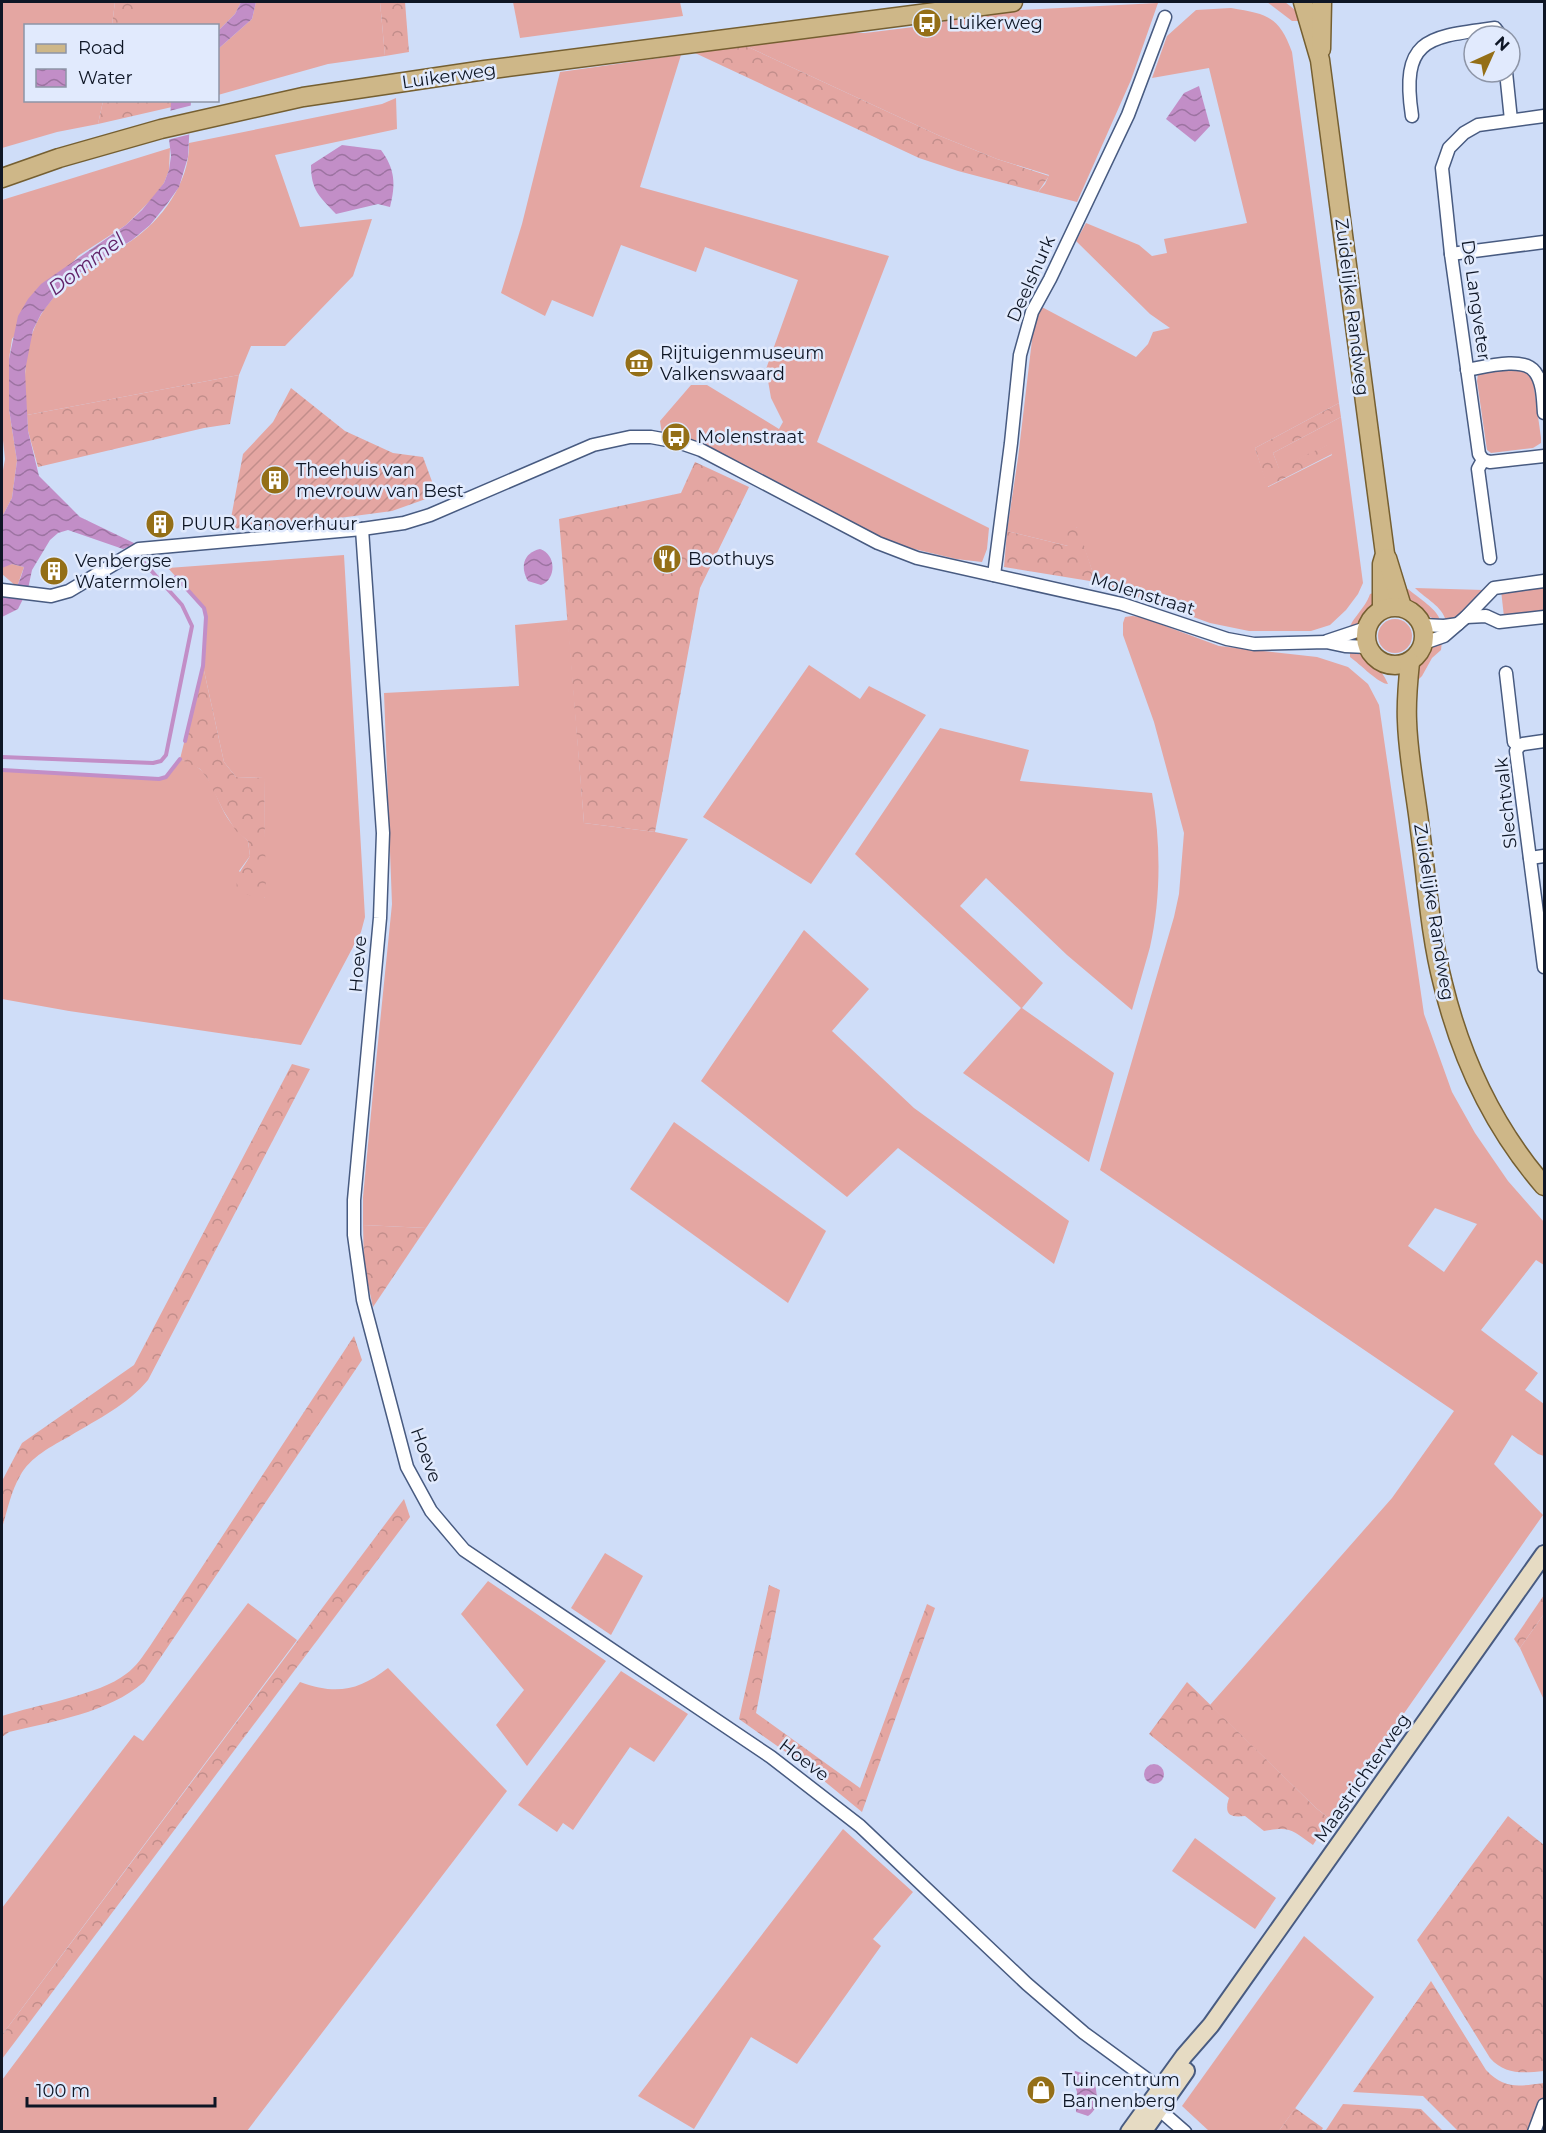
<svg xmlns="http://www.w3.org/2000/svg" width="1546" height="2133" font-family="Montserrat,sans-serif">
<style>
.grass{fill:#e4a6a2;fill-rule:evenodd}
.forest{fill:url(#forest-crowns)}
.garden{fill:url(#garden-furrows)}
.water{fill:url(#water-waves)}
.pier{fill:#cfddf8}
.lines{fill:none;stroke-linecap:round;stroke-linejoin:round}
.stream{stroke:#c28ec7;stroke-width:4}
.minor-casing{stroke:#485b81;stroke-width:15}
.secondary-casing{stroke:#485b81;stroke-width:20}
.primary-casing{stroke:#755f31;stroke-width:21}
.minor{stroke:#fff;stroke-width:12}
.secondary{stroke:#e6dbc3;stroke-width:16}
.primary{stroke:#ceb788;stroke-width:18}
.labels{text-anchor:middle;stroke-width:5;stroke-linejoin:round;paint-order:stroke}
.poi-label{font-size:18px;fill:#0e1625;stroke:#e1eafd;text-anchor:start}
.street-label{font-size:18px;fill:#0e1625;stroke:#e1eafd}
.water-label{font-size:20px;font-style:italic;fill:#62246a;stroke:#e1eafd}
</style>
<defs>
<pattern id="forest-crowns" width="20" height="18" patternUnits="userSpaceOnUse" patternTransform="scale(1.5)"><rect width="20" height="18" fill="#e4a6a2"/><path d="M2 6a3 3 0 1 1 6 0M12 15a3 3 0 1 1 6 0" fill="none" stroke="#c28e8b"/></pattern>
<pattern id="garden-furrows" width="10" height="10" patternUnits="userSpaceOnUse" patternTransform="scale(1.5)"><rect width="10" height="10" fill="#e4a6a2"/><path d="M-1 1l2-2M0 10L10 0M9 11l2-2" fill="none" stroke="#c28e8b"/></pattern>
<pattern id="water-waves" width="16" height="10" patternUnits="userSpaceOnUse" patternTransform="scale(1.5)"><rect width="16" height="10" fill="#c28ec7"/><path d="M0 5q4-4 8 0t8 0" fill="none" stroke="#9c73a1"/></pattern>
</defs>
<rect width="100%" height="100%" fill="#cfddf8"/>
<g class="grass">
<path d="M2,2H115L112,25L26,26V100L103,101L98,124L57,132L2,148Z"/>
<path d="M135,2H241L235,14L218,31V26H135Z"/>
<path d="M256,2H380L385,56L328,64L218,95V49L252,19Z"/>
<path d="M513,2H680L683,16L520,38Z"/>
<path d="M1267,2H1285L1299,13L1301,21H1292Z"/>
<path d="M1158,3L1131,80L1077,202L1038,192L1045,184L1049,175L997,159L940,136L746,46L828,33H865L938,24L965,13Z"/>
<path d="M1231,8C1267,14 1279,16 1292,52L1339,403L1255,448L1268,487L1332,455L1328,445L1279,469L1273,453L1341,417L1363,583L1358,594L1346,610L1330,625L1311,631H1249L1210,623L1096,582L1077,527L1068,546L1007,531L1018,458L1034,323L1040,306L1136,357L1148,344L1153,332L1170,328L1150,314L1076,241L1086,223L1139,245L1152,256L1167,253L1164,239L1247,223L1209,68L1152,78L1167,36L1196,10Z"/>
<path d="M681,55L640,187L889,256L817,442L989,528L987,549L982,562L956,559L889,543L764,475L701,445L662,434L660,421L691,385H707L779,429L783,422L771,398L766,369L798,280L705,247L696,272L621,245L593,317L552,300L545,316L501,293L522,224L560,72Z"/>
<path d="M396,98L397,129L275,155L300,227L372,219L353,276L285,346H251L239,375L27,415C24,387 23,355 34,329C52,285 94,266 131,241C162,220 190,182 189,143L382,104Z"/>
<path d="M170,148L169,170L164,183L154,197L126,225L78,256L12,339L9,359V409L17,461L12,498L2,517V476L5,459L2,431V200Z"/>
<path d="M1487,369H1523L1533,380L1541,438V443L1533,448L1491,453L1487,450L1477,381L1478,374Z"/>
<path d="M344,555L365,917L361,932L301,1045L69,1011L2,999V770L159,779L166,777L180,759C187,762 196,765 201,770C211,780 216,796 222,808C228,821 237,831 248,841L250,856L239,871L265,898L264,778L236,777L224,762L203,666L206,617L204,608L168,568Z"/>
<path d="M12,564L24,567L17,587L2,574L3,566Z"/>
<path d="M1544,584V611L1504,617L1501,590Z"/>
<path d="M1415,588L1484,590C1474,601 1462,620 1446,621C1442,606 1426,599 1415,588Z"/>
<path d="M1405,589H1408C1417,597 1439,610 1440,621C1432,619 1410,606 1407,599C1406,598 1405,590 1405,589Z"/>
<path d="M1377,592C1374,608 1365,624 1349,630C1351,619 1365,609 1370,594Z"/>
<path d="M1132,616L1141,617L1219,646L1317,657L1348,667L1368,684L1379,705L1424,1014L1452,1092L1475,1133L1508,1181L1544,1222V1265L1536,1260L1481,1330L1538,1373L1525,1390L1544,1404V1456L1538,1454L1512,1435L1494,1464L1543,1515L1330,1819L1316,1808L1210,1705L1392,1498L1454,1411L1100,1170L1174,917L1179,894L1184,833L1154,722L1123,635V623L1125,617ZM1435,1208L1477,1224L1444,1272L1408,1246Z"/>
<circle cx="1395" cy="636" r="17"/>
<path d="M568,620L584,823L655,832L688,839L426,1228L363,1225V1197L374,1082L392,904L384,693L519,686L515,625Z"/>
<path d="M1442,641L1441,650L1432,658L1422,676L1418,680H1413C1417,665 1427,647 1442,641Z"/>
<path d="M1350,650C1366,655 1381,667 1388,684C1379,684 1360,664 1350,657Z"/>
<path d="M809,665L860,699L869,686L926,715L811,884L703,817Z"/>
<path d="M940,728L1029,750L1020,781L1152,793C1161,843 1161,898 1150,947C1144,968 1138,989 1132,1010L1067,955L986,878L960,906L1043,983L1022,1008L1114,1073L1089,1162L963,1073L1021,1008L855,854Z"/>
<path d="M804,930L869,989L832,1031L914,1108L1069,1221L1054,1264L898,1148L847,1197L701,1081Z"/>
<path d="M674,1122L826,1231L788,1303L630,1189Z"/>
<path d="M605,1553L643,1576L611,1635L571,1608Z"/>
<path d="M488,1581L606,1661L527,1766L496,1725L524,1690L461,1614Z"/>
<path d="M248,1603L297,1640L2,2035V1908L134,1735L143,1741Z"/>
<path d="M1544,1614V1700L1520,1648Z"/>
<path d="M388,1668L507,1791L247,2131H2V2080L300,1682C336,1695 358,1691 388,1668Z"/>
<path d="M621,1671L688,1714L654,1762L630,1747L573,1830L563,1823L557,1832L518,1805Z"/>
<path d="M843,1829L913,1892L873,1939L881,1946L797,2064L751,2037L694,2129L638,2096Z"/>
<path d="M1195,1838L1276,1898L1255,1929L1172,1871Z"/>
<path d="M1304,1936L1374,1997L1279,2131H1209L1182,2106Z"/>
</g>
<g class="forest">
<path d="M115,2H135V25H112Z"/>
<path d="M380,2H405L409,52L385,56Z"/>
<path d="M746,46L940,136L997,159L1049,176L1038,192L958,171L919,158L695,53Z"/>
<path d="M103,101H171L172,107L98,124Z"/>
<path d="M239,375L230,424L204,428L38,467L28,431L27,415Z"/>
<path d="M1339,403L1341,417L1273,453L1279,468L1329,444L1332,454L1267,487L1255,448Z"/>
<path d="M695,462L749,487L700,588L655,832L584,823L559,519L681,493Z"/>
<path d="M1078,527L1096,582L1004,567L1007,531L1068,546L1067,530Z"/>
<path d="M203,666L224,762L236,777L264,778L266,898L237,893C235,873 241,872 250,856L248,841L236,831L223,810L207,778L200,769L180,759Z"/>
<path d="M292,1064L310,1069L148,1380C127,1405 98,1419 70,1436C52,1446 30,1457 20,1476C11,1491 7,1512 2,1528V1481L22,1443L134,1365Z"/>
<path d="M363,1225L426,1228L373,1307L364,1267Z"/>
<path d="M354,1336L362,1360L144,1682C108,1713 54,1721 9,1732L2,1737V1716C36,1705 99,1695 126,1674C136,1667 143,1656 150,1646Z"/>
<path d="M404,1499L410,1517L2,2059V2035Z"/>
<path d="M769,1585L780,1590L756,1713L860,1788L927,1604L935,1608L862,1812L807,1767L739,1719Z"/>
<path d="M1544,1595V1614L1520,1648L1514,1639Z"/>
<path d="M1187,1682L1316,1808L1330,1819L1313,1845C1292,1830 1291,1826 1264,1831L1245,1816C1229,1818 1224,1814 1229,1798L1149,1734Z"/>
<path d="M1508,1816L1544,1845V2071C1523,2073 1505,2075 1490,2058L1417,1940Z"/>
<path d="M1431,1981L1486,2070C1505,2090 1519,2086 1544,2083V2099L1533,2132L1458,2131L1423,2096L1353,2092Z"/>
<path d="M1343,2104L1421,2109L1443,2131H1327L1326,2130Z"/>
<path d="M1295,2108L1323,2128L1321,2131H1279Z"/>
</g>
<path class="garden" d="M291,388L345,431L393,453L423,457L437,495L392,511L324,520L318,516L312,523L229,529L243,454L273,422Z"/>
<g class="water">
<path d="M241,2H256L252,19L218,49V31L235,14Z"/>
<path d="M1199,86L1210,126L1195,142L1166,119L1184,93Z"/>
<path d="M171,101H191L188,157L179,187L167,204L150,225L132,240L78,274L54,297L41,314L33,330L25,371L28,431L39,476L80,517L136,544L123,549L68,530L58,533L50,540L32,570L28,589L18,609L2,617V598C16,594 20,581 24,567L12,564L2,568V517L12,498L17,461L9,409V359L18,316L28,299L41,284L126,225L142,210L164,183L169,170L171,156L169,139Z"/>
<path d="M342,145L381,150C395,169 396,184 390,207L378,204L336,214C319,196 311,190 311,165Z"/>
<path d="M540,549C556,554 557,579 541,585L528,581C520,567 523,553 540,549Z"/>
<circle cx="1154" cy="1774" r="10"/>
<path d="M1075,2071L1082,2073L1095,2083C1097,2096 1100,2108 1088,2116L1076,2112L1077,2092L1072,2076Z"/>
</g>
<path class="pier" d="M193,105L191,134L167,140L169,111Z"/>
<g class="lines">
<g class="stream">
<path d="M176,577L204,608L206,617L203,666L185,741"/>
<path d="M2,757L153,763L161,761L166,755L192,626L182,605L130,547"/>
<path d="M2,770L159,779L166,777L180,759"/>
</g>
<g class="minor-casing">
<g id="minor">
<path d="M1506,72L1511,120"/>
<path d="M1412,116C1400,37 1429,37 1495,28L1501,36"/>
<path d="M1451,254L1544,242"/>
<path d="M1467,370C1484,367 1524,356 1535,372C1543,382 1543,400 1544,413"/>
<path d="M1483,460L1490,462L1544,456"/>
<path d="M362,529L383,833L380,918L354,1200V1235L363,1300L407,1467L431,1511L464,1550L771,1757L860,1826L1027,1984L1084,2033L1166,2093"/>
<path d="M1490,558L1478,469L1483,460L1479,454L1451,254L1442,168L1449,148L1464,133L1478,125L1544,116"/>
<path d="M994,575L1011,443L1020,355L1032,312L1050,279L1128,115L1165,17"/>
<path d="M2,590L51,596L69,591L139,549L362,529L404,523L430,515L593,445L630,437H651L678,442L701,450L878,543L917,558L1122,604L1227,639L1254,644L1326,642L1345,646L1368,647"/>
<path d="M1466,617L1486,616L1499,622L1544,617"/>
<path d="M1422,625L1444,626L1458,624"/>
<path d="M1327,641L1366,628"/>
<path d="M1424,643L1444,636L1466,617L1494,588L1544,581"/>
<path d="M1506,673L1514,742L1519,746L1516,751L1544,967"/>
<path d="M1519,746L1523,744L1544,741"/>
<path d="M1530,858L1544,856"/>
<path d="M1154,2105L1185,2132"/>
<path d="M1534,2132L1544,2105"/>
</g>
</g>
<g class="secondary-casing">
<g id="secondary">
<path d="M1129,2132L1184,2056L1211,2025L1544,1554"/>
<path d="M1143,2132L1186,2071"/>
</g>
</g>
<g class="primary-casing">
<g id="primary">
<path d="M1303,2L1320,60L1385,554L1382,564V609"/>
<path d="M1321,49L1322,2"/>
<path d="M2,178L59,158L161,129L303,97L485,70L1013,2"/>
<path d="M1387,558L1402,607"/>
<circle cx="1395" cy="636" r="29"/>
<path d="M1410,662C1408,681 1406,701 1407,721C1408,757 1416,794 1420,830C1427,881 1430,934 1443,984C1461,1058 1494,1128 1544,1186"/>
</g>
</g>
<use href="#minor" class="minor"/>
<use href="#secondary" class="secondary"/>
<use href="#primary" class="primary"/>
</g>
<defs>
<g id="bus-disc" transform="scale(1.5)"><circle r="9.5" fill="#946f17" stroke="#e1eafd"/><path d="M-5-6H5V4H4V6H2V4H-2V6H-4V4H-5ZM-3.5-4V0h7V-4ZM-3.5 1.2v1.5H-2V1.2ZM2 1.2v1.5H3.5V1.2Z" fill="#fff"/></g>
<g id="museum-disc" transform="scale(1.5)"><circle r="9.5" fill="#946f17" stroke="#e1eafd"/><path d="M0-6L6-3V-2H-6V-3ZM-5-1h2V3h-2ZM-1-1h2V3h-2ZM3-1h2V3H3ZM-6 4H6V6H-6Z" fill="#fff"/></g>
<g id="building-disc" transform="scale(1.5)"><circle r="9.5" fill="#946f17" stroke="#e1eafd"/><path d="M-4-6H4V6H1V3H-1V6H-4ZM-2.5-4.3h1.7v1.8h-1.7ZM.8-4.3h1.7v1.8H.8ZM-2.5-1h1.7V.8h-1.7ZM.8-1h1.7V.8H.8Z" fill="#fff"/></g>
<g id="restaurant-disc" transform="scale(1.5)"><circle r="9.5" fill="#946f17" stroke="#e1eafd"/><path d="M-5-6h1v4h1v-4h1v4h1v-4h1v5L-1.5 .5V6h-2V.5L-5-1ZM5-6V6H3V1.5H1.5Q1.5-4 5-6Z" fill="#fff"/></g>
<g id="shop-disc" transform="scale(1.5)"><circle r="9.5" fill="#946f17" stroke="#e1eafd"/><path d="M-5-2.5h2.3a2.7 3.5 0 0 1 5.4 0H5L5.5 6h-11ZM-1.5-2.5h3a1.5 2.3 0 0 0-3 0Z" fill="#fff"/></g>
</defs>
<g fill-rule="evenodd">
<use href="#bus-disc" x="927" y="23"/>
<use href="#museum-disc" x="639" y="363"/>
<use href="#bus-disc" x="676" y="437"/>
<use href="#building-disc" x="275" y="480"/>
<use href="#building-disc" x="160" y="524"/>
<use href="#restaurant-disc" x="667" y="559"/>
<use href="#building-disc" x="54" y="571"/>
<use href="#shop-disc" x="1041" y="2090"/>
</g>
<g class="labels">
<g class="poi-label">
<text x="948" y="29">Luikerweg</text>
<text x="660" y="359">Rijtuigenmuseum<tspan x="660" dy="21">Valkenswaard</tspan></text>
<text x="697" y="443">Molenstraat</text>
<text x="296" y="476">Theehuis van<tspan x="296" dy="21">mevrouw van Best</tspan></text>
<text x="181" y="530">PUUR Kanoverhuur</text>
<text x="688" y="565">Boothuys</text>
<text x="75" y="567">Venbergse<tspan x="75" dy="21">Watermolen</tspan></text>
<text x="1062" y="2086">Tuincentrum<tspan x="1062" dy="21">Bannenberg</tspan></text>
</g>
<g class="street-label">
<text transform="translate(449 76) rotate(-8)" y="6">Luikerweg</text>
<text transform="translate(1031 279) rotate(-66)" y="6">Deelshurk</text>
<text transform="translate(1476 300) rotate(82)" y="6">De Langveter</text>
<text transform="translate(1352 307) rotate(83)" y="6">Zuidelijke Randweg</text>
<text transform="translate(1143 594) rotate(17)" y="6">Molenstraat</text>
<text transform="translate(1506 803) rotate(-96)" y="6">Slechtvalk</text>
<text transform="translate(1434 912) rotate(81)" y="6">Zuidelijke Randweg</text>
<text transform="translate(358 964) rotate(-85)" y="6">Hoeve</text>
<text transform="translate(426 1455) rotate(70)" y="6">Hoeve</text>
<text transform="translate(804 1760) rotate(37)" y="6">Hoeve</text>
<text transform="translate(1362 1778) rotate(-55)" y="6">Maastrichterweg</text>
</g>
<g class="water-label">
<text transform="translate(86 264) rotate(-37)" y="7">Dommel</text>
</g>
</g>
<rect width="1546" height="2133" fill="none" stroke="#0e1625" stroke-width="6"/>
<rect x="24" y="24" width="195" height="78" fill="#e1eafd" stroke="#8d95a7" stroke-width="1.5"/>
<rect x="36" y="44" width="30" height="9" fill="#ceb788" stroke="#8d95a7" stroke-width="1.5"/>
<text x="78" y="54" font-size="18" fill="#0e1625">Road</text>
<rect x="36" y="69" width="30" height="18" fill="url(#water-waves)" stroke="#8d95a7" stroke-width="1.5"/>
<text x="78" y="84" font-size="18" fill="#0e1625">Water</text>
<g transform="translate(1492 54) rotate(45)"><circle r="28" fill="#e1eafd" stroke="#8d95a7" stroke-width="1.5"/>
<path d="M0-4.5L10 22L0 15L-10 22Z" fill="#946f17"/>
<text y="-9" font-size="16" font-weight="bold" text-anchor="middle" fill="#0e1625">N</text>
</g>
<path d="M27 2097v9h188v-9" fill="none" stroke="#0e1625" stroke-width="3"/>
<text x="36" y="2097" font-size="18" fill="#0e1625" stroke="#e1eafd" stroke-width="4.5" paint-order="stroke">100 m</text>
</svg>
